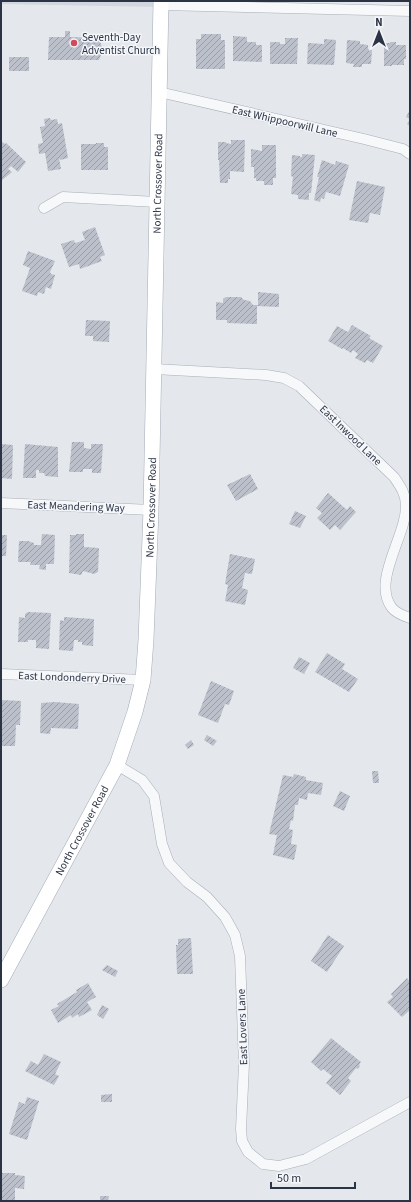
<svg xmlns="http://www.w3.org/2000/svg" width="411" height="1202" font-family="'Source Sans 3',sans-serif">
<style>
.built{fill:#d2d6de}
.building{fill:url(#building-hatch)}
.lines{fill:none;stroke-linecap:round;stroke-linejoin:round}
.minor-casing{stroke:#a9aeb7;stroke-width:11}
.primary-casing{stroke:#a3abb8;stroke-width:16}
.minor{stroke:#f7f8fa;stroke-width:10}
.primary{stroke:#fff;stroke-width:15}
.poi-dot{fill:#d1495b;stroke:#f4f6f9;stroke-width:1.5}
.labels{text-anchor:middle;stroke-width:3;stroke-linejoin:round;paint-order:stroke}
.poi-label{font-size:11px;fill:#2b3445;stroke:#f4f6f9;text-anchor:start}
.street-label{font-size:11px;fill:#2b3445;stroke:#f4f6f9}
</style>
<defs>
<pattern id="building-hatch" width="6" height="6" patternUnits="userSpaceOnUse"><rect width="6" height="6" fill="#bbc0ca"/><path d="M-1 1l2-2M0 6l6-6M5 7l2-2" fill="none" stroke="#989da6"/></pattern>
</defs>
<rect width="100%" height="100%" fill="#e4e7ec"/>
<path class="built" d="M1,1H161V7L1,4Z"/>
<g class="building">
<path d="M65,31H70V37L99,38L103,50L99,60H48L49,37H65Z"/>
<path d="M201,34H221V40H225V69H196V39H201Z"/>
<path d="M233,36L247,37V42H256V45H262V62L233,61Z"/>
<path d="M285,38H298L297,64H270V42H280V44H285Z"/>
<path d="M324,39L336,40L334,65L307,64L308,43L324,44Z"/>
<path d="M347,40L360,41V44L368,45V49L372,50L371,64H362V67H353L354,64L346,63Z"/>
<path d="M390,42H396V45H406V59H404V65H392V66H384V43H390Z"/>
<rect x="9" y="57" width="20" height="14"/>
<path d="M410,110V126L407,124L410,119L406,117Z"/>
<path d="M50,118L51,120L57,119L58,124L62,123L68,158L60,160L59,158L61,169L48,171L45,153L39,154L38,144L43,143L40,127L45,126L44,119Z"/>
<path d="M231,140H245L244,172L230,171V179H228V183H220L219,160H218V142H226V143L231,144Z"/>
<path d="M1,141L5,144L6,143L26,162L18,172L11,166L8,169L12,172L1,181Z"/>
<path d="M96,143H104V147H108V170H81V144H96Z"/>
<path d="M262,145H276V178H273V185H264V181H256V178H254V167H251V149L262,151Z"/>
<path d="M302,154L315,155L311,193H309V200L298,199V195L291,194L293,177L291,176L292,155L300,156V157H302Z"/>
<path d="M322,160L335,165L336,161L349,165L340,196L326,192L324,199L321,198L320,202L314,200L319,177H317Z"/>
<path d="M357,181L385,187L380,215L370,213L368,223L349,220Z"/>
<path d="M95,227L105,255L100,257L102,261L80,269L79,264L69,267L61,244L74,240L75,243L85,240L82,232Z"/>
<path d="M28,251L55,261L50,272L51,274L55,275L51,289L46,287L44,294L38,292L37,296L22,291L30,268L23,265Z"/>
<path d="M258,292L279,294V307L257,306V324L227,323V320H216V302L223,303V299L226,297H241L244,300L250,301L253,305H258Z"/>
<path d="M86,320L110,321L109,342L93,341V336H85Z"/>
<path d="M352,325L371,336L369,338L383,346L373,363L367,360L365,363L355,358L358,354L353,350L351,353L343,348L342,349L328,341L337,326L348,332Z"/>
<path d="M72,442H84V448L91,449V444H103L101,473H92V469H83V472H69Z"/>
<path d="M1,444L13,445L12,479L1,478Z"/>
<path d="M25,444L58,447V477L45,476L44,473H39V470H36V478H23Z"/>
<path d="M250,474L258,489L236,501L227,485Z"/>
<path d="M328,493L347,510L350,506L356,512L340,530L335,525L330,530L317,518L322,513L316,508Z"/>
<path d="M295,511L306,516L300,528L289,524Z"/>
<path d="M42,534L55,535L54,564H46V570L39,569L40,565H30L31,562H18L19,541H28L34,543V545H41Z"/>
<path d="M76,534H84V547L99,548L98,572L94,574L83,571L81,575L69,573L70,535H76Z"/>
<path d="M1,535H7L6,556H1Z"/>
<path d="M230,554L255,559L252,574L245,573L242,588L248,590L245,605L225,601L228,585L225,584Z"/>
<path d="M28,612L51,613L49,649L36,648V640H28V642H18L19,617L25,618V614Z"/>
<path d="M64,617L94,619L93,646L82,645V642H78V640H74L73,651L59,650L60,620L64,621Z"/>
<path d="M327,653L345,664L342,669L358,679L349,692L315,672Z"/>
<path d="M299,657L310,663L304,674L293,668Z"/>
<path d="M211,681L234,691L229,705L225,704L218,723L198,715Z"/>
<path d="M1,700L21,701L20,725H16L15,746H1Z"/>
<path d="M55,702L79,704L78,729L51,728L50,734L40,733L41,703Z"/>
<path d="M207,735L217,741L213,746L204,740Z"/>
<path d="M191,740L194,745L188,749L185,745Z"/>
<path d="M372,771H378L379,783H373Z"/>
<path d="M294,774L306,777V780L323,783L321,795L308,793L307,800L299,798L298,805H295L293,821L291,820L289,829L293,830L291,844L297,845L294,860L273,855L277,835L269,834L283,775L293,777Z"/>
<path d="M340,791L350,796L344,811L333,806Z"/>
<path d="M328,935L344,946L327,972L311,961Z"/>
<path d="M191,938L193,974H177L176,945H178V939Z"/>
<path d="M107,965L118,971L115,977L102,970Z"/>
<path d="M407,978L410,982V1010L402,1017L387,1002L393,997L391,994Z"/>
<path d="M88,983L96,997L87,1002L92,1010L79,1017L78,1014L72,1018L71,1015L58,1023L51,1010L59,1006L57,1004L77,992L76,990Z"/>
<path d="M102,1005L109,1009L103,1019L97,1015Z"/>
<path d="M331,1038L361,1062L359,1065L360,1066L358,1069L356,1068L348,1078L351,1081L340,1095L326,1083L332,1076L323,1069L321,1071L311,1062Z"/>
<path d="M44,1054L61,1062L55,1074L59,1076L54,1085L25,1071L31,1061L38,1065Z"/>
<path d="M112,1094V1102H101V1095Z"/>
<path d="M27,1097L39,1101L27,1140L9,1134L19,1102L25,1104Z"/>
<path d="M1,1173H15V1175L25,1176L24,1189L15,1188V1201H1Z"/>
<path d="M100,1196H109L108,1201H100Z"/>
</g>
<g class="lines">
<g class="minor-casing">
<g id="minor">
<path d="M161,5L410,11"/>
<path d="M159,92L364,139L403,149L410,154"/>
<path d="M44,208L63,197L157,202"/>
<path d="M154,369L266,375L284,378L299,386L394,477C400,486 406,494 406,505C407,535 371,581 392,608C396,613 404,616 410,618"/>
<path d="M1,503L151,510"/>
<path d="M1,674L143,680"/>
<path d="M117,765L142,780L154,796L162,844L169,863L187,882L207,897L225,917L235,935L240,956L244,1064L241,1129L242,1141L248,1152L263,1164L279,1166L306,1159L410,1102"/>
</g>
</g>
<g class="primary-casing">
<g id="primary">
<path id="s1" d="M1,980L117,765L135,712L143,680L146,640L151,510L161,1"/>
</g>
</g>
<use href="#minor" class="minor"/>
<use href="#primary" class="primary"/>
</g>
<circle class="poi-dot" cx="74" cy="43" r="4"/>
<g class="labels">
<g class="poi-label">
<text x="82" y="41">Seventh-Day<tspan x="82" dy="13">Adventist Church</tspan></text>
</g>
<g class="street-label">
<text transform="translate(285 121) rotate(13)" y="4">East Whippoorwill Lane</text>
<text dy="4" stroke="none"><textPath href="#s1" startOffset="830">North Crossover Road</textPath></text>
<text transform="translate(351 435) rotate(44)" y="4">East Inwood Lane</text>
<text transform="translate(76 506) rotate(2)" y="4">East Meandering Way</text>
<text dy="4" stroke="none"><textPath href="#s1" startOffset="506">North Crossover Road</textPath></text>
<text transform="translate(72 677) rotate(2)" y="4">East Londonderry Drive</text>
<text dy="4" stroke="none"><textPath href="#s1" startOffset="170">North Crossover Road</textPath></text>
<text transform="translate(242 1027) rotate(-92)" y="4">East Lovers Lane</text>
</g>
</g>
<rect width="411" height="1202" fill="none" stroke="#2b3445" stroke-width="4"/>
<g transform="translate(379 32)" stroke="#f4f6f9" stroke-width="3" paint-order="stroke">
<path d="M0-3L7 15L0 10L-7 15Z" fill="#2b3445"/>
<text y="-6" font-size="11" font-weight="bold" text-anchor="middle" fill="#2b3445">N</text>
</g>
<path d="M271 1182v6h84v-6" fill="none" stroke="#2b3445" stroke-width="2"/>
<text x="277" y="1182" font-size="12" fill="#2b3445" stroke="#f4f6f9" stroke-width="3" paint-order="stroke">50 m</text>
</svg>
